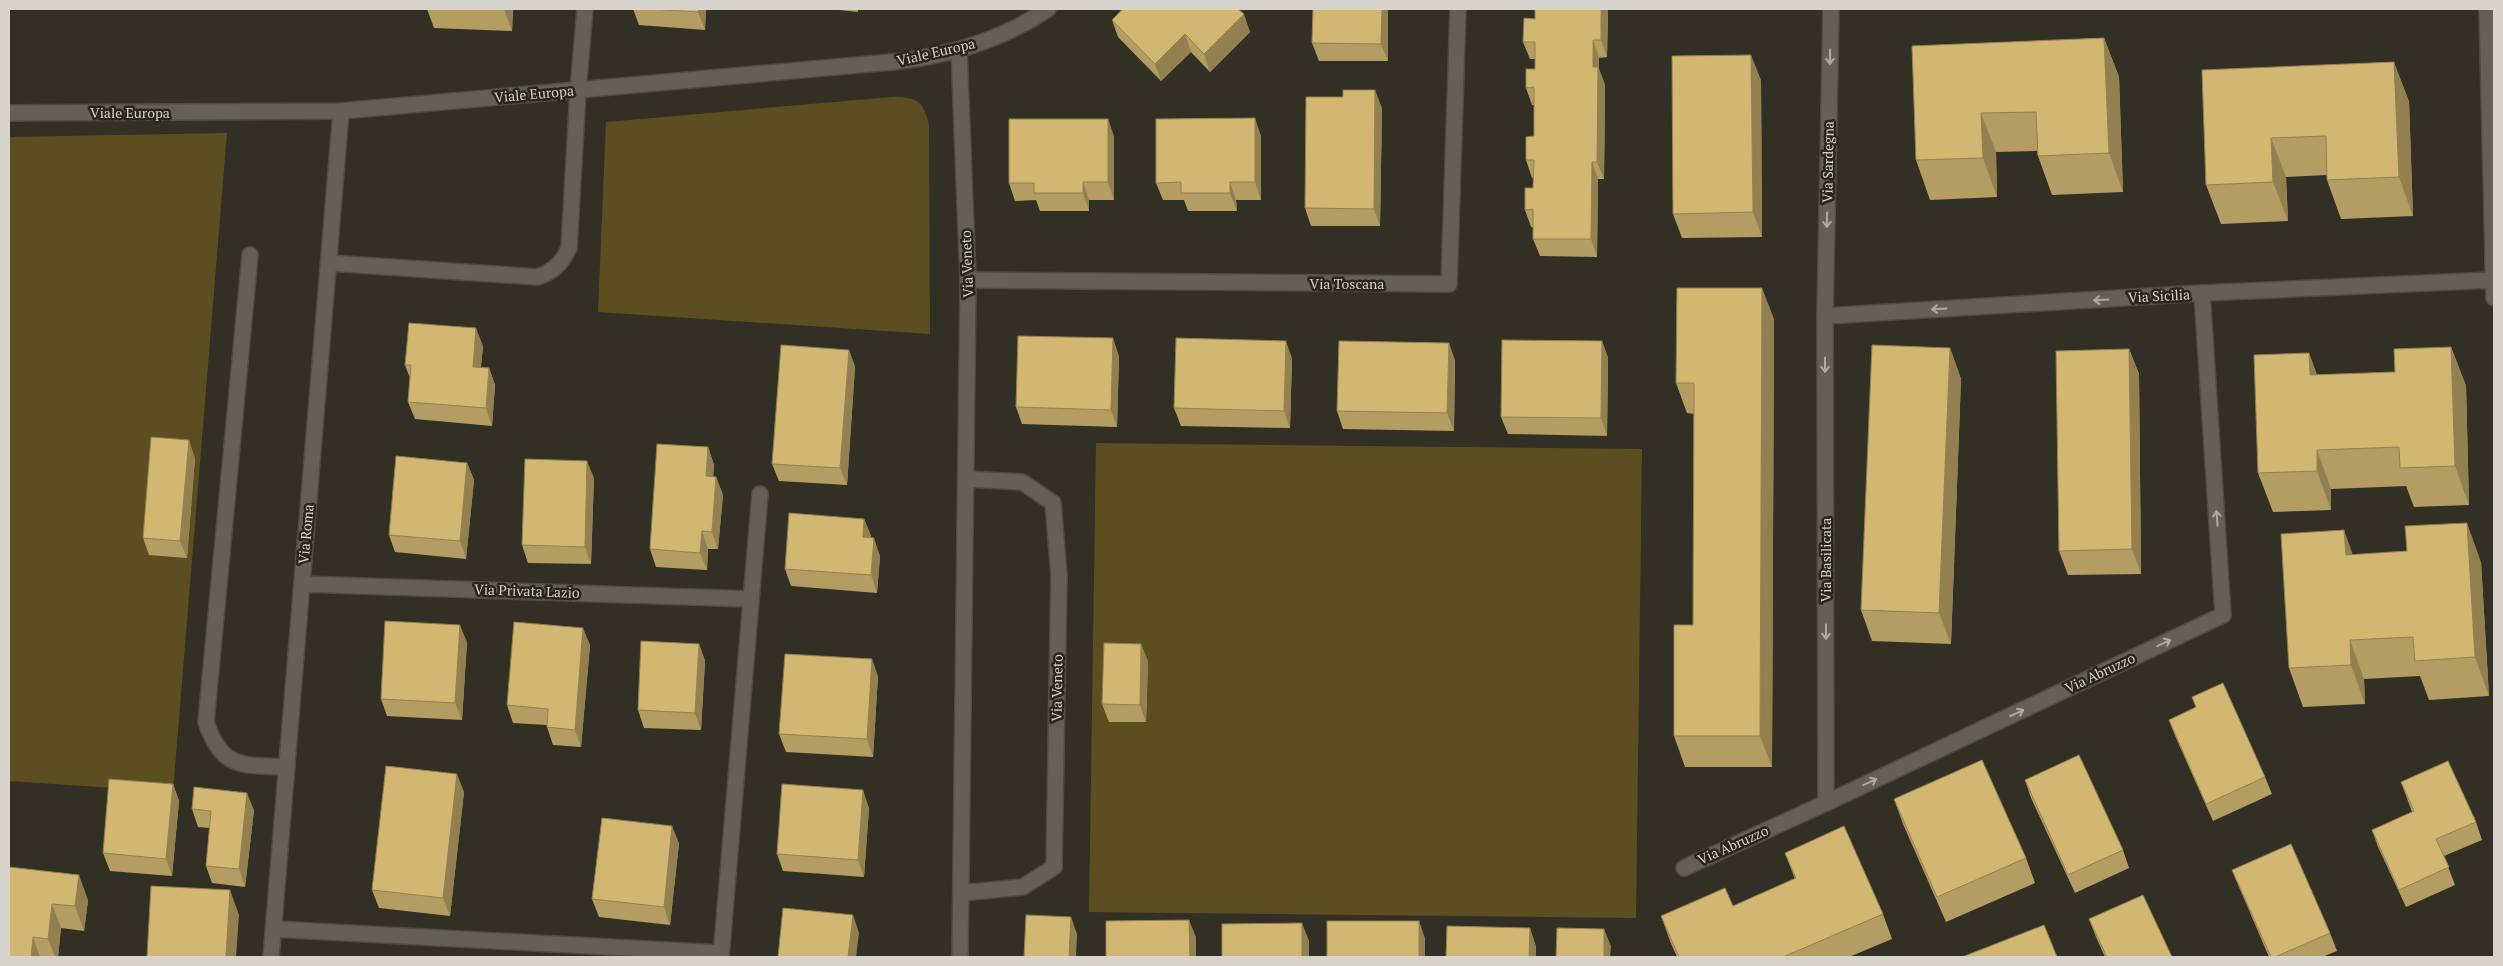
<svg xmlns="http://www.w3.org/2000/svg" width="2503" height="966" font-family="'PT Serif',serif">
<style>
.green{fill:#5d4e22}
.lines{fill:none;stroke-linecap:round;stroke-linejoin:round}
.service-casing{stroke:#4f4c43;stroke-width:18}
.minor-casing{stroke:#4f4c43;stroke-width:18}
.service{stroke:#646055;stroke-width:15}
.minor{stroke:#646055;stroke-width:15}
.wall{fill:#b49d62}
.shaded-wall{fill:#928050}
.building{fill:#d1b772;stroke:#928050}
.oneway{stroke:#aeaba3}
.labels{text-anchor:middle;stroke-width:5;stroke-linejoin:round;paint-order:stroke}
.street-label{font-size:14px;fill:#d6d4cd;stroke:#28251b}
</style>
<rect width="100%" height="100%" fill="#322f25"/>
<g class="green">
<path d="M892,97C917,97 924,101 929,126L930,334L598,312L606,122Z"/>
<path d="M227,133L173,792L9,781V137Z"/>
<path d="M1096,443L1642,449L1636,918L1089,912Z"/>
</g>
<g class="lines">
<g class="service-casing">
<g id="service">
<path d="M250,255L206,722C222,770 243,765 287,767"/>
<path d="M329,263L538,277C554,271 562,263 569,248L578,90"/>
<path d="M961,893L1023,887L1054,867L1059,575L1053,503L1022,482L966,479"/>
</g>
</g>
<g class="minor-casing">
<g id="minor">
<path d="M2487,9L2494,298"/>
<path d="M959,50L968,280L960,957"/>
<path d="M578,90L585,9"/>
<path d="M9,113L341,111L892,62C947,56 1002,40 1048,9"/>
<path d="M968,280L1449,284L1458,9"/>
<path d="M1825,316L2202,293L2494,280"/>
<path d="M302,584L751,599"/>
<path d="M1826,803L1825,316L1831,9"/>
<path d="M1684,868L1826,803L2223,615L2202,293"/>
<path d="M274,929L721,953"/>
<path d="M271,957L341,111"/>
<path d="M721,957L760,494"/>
</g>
</g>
<use href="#service" class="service"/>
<use href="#minor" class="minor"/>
</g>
<g class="wall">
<path d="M427,9H513L512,31L434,28Z"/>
<path d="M633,9H706L705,30L639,25Z"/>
<path d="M830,9H858V12Z"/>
<path d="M1121,9H1238L1250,32L1210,72L1191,52L1161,81L1118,37L1112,20L1121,10Z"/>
<path d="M1313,9H1388V61H1319L1312,43Z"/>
<path d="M1535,9H1608L1607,57L1599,58V69L1605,85L1604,179H1598L1597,257L1540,256L1533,239V227H1531L1525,210L1533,188L1534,178H1532L1526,160L1534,136V105H1532L1526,88L1535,69V59H1530L1523,42L1535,19Z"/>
<path d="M2104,38L2119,77L2123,192L2052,195L2038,156L2037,151L1996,152L1997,197L1930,200L1916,160L1912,46Z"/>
<path d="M2202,70L2409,101L2413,216L2341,219L2327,180V175L2286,177L2288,221L2221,224L2206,185Z"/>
<path d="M1761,80L1762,237L1682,238L1673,214Z"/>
<path d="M1382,108L1380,226H1311L1305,208Z"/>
<path d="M1114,136V200H1089V211H1040L1036,200L1015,201L1009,183Z"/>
<path d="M1261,136V200H1236L1237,211H1188L1184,200H1163L1156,183Z"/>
<path d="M1774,319L1772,767H1685L1674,736L1693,625L1694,414L1687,413L1676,383Z"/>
<path d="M1602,341L1608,358L1607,436L1508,434L1501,417Z"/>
<path d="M483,346L481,367L489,368L495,385L492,426L415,419L408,402L410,378L405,365Z"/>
<path d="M2451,347L2466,386L2469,505L2414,507L2406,486L2331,489V510L2273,512L2258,473L2309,353L2317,375L2395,372Z"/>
<path d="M1950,348L1961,379L1951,644L1872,641L1861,610Z"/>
<path d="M2129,349L2139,374L2141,574L2068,575L2059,551Z"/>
<path d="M849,350L855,367L847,485L779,481L772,464Z"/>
<path d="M1119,356L1117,427L1022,424L1016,407Z"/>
<path d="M1292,358L1290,428L1181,426L1174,408Z"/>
<path d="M1455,360L1454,431L1343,429L1337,411Z"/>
<path d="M708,447L714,465L713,477H716L723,495L718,549H708L707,570L656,567L650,549Z"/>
<path d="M195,458L187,558L149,555L143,538Z"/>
<path d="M467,463L474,480L466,559L395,552L389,535Z"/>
<path d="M594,478L591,564L528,563L522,545Z"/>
<path d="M864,519L871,536V538L880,556L877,593L791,586L785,569Z"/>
<path d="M2353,555L2481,562L2489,696L2429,700L2420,676L2364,679L2365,704L2303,707L2289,668Z"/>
<path d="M467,642L462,720L387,716L381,699Z"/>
<path d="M699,644L705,661L701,730L644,728L638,710Z"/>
<path d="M1141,644L1148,662L1146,722H1109L1102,704Z"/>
<path d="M590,645L581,747L553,745L547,727V725L513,723L507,705Z"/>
<path d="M878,676L873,757L786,752L779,734Z"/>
<path d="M2192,697L2265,777L2272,794L2213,821L2176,738L2169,720L2196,708Z"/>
<path d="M2025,780L2123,850L2129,868L2075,893L2031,798Z"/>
<path d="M2401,782L2476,822L2482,840L2444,856L2455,885L2406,907L2378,847L2372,830L2412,812Z"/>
<path d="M173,784L179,801L172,876L110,871L103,853Z"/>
<path d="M464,792L450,916L379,908L372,890Z"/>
<path d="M1894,799L2026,858L2035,883L1946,922L1903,824Z"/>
<path d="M869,808L864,877L783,871L777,854Z"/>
<path d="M192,809L254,810L245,887L212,883L206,866L210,828L198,827Z"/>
<path d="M679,843L670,925L599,917L592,899Z"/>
<path d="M1785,853L1883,914L1892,939L1849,957H1677L1670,941L1661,916L1733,906L1795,879Z"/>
<path d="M9,867L88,900L84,931L61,928L58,957H9Z"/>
<path d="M2232,870L2330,933L2337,951L2322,957H2269L2239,887Z"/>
<path d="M2089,919L2172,957H2105L2096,937Z"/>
</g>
<g class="shaded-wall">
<path d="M504,9H513L512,31Z"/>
<path d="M699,9H706L705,30L698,12Z"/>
<path d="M1382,9H1388V61L1381,44Z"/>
<path d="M1601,9H1608L1607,57L1601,40Z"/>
<path d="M1244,14L1250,32L1210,72L1204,54Z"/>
<path d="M1185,34L1191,52L1161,81L1155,64Z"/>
<path d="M2104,38L2119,77L2123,192L2109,153Z"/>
<path d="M1593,40L1599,58V69L1605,85L1604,179L1597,162L1593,67Z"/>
<path d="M1751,55L1761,80L1762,237L1753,212Z"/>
<path d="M2394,62L2409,101L2413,216L2399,177Z"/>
<path d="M1375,90L1382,108L1380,226L1374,209Z"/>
<path d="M1981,113L1996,152L1997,197L1983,158Z"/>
<path d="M1255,118L1261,136V200L1255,182Z"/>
<path d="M1108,119L1114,136V200L1108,182Z"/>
<path d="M2271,138L2286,177L2288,221L2273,182Z"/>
<path d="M1592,162L1598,179L1597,257L1591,239Z"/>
<path d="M1083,182L1089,200V211L1083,193Z"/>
<path d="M1230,182L1236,200L1237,211L1230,193Z"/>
<path d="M1762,288L1774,319L1772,767L1760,736Z"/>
<path d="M476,328L483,346L479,384L473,367Z"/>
<path d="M1113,338L1119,356L1117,427L1111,410Z"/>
<path d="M1286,341L1292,358L1290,428L1284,411Z"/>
<path d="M1602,341L1608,358L1607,436L1601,418Z"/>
<path d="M1449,343L1455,360L1454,431L1447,413Z"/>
<path d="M2451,347L2466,386L2469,505L2455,466Z"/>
<path d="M1950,348L1961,379L1951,644L1939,613Z"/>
<path d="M2129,349L2139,374L2141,574L2132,549Z"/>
<path d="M849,350L855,367L847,485L840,468Z"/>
<path d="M2309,353L2323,392L2310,375Z"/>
<path d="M489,368L495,385L492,426L486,408Z"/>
<path d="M189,440L195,458L187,558L180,541Z"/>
<path d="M708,447L714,465L712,494L706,476Z"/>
<path d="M2317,450L2331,489V510L2317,471Z"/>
<path d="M587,461L594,478L591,564L585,547Z"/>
<path d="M467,463L474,480L466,559L460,541Z"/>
<path d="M716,477L723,495L718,549L712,532Z"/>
<path d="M864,519L871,536L869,555L863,537Z"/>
<path d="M2467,523L2481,562L2489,696L2475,657Z"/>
<path d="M2344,530L2358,569L2346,555Z"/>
<path d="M702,531L708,549L707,570L700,553Z"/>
<path d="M874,538L880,556L877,593L871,575Z"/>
<path d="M460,625L467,642L462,720L455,703Z"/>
<path d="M583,628L590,645L581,747L575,730Z"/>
<path d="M2350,640L2364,679L2365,704L2351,665Z"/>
<path d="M699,644L705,661L701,730L695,713Z"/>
<path d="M1141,644L1148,662L1146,722L1140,705Z"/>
<path d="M872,659L878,676L873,757L867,739Z"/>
<path d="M457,774L464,792L450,916L443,898Z"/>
<path d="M173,784L179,801L172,876L166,859Z"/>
<path d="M863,790L869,808L864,877L858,860Z"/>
<path d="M247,793L254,810L245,887L239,869Z"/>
<path d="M672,826L679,843L670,925L664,907Z"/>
<path d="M79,875L88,900L84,931L75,906Z"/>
<path d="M230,890L239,915L236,957H226Z"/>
<path d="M52,904L61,928L58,957H55L48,939Z"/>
<path d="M853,915L859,933L856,957H848Z"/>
<path d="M1071,917L1077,934L1076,957H1069Z"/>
<path d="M1189,920L1196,937V957H1190Z"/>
<path d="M1419,921L1425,938V957H1419Z"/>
<path d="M1302,923L1309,941V957H1302Z"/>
<path d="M1530,928L1536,946V957H1529Z"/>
<path d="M1604,929L1611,946L1610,957H1604Z"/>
<path d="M33,937L40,957H31Z"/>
</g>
<g class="building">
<path d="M650,9H699L698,12Z"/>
<path d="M1123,9H1238L1244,14L1204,54L1185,34L1155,64L1112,20Z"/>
<path d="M1313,9H1382L1381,44L1312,43Z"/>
<path d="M1535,9H1601V40H1593V67H1598L1597,162H1592L1591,239H1533V209L1525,210V188H1533L1534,160H1526V137L1534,136V87L1526,88V69H1535V42H1523L1524,18L1535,19Z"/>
<path d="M2104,38L2109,153L2038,156L2036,112L1981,113L1983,158L1916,160L1912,46Z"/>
<path d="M1751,55L1753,212L1673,214L1672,56Z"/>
<path d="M2394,62L2399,177L2327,180L2326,136L2271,138L2273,182L2206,185L2202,70Z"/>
<path d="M1343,90H1375L1374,209L1305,208L1306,97H1343Z"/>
<path d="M1255,118V182H1230V193H1181V182L1156,183V119Z"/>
<path d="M1009,119H1108V182H1083V193H1034V183H1009Z"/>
<path d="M1677,288H1762L1760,736H1674V625H1693L1694,383H1676Z"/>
<path d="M409,323L476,328L473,367L489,368L486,408L408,402L411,365H405Z"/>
<path d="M1018,336L1113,338L1111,410L1016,407Z"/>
<path d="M1176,338L1286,341L1284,411L1174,408Z"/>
<path d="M1502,340L1602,341L1601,418L1501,417Z"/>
<path d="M1339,341L1449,343L1447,413L1337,411Z"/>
<path d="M781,345L849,350L840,468L772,464Z"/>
<path d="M1872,345L1950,348L1939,613L1861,610Z"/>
<path d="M2451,347L2455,466L2400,468L2399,447L2317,450V471L2258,473L2254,355L2309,353L2310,375L2395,372L2394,349Z"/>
<path d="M2129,349L2132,549L2059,551L2056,351Z"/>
<path d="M151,437L189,440L180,541L143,538Z"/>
<path d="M657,444L708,447L706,476L716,477L712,532L702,531L700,553L650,549Z"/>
<path d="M396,456L467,463L460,541L389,535Z"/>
<path d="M525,459L587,461L585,547L522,545Z"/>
<path d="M789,513L864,519L863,537L874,538L871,575L785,569Z"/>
<path d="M2467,523L2475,657L2415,661L2413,637L2350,640L2351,665L2289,668L2281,534L2344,530L2346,555L2407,551L2405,526Z"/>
<path d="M385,621L460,625L455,703L381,699Z"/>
<path d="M514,622L583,628L575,730L547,727L548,709L507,705Z"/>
<path d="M641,641L699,644L695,713L638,710Z"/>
<path d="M1104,643L1141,644L1140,705L1102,704Z"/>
<path d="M785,654L872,659L867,739L779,734Z"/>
<path d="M2223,683L2265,777L2206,804L2169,720L2196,707L2192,697Z"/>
<path d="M2079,755L2123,850L2068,875L2025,780Z"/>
<path d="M1982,760L2026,858L1937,897L1894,799Z"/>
<path d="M2448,761L2476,822L2436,839L2449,867L2399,890L2372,830L2414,811L2401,782Z"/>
<path d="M386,766L457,774L443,898L372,890Z"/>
<path d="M109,779L173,784L166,859L103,853Z"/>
<path d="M782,784L863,790L858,860L777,854Z"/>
<path d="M194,787L247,793L239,869L206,866L211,811L192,809Z"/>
<path d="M602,818L672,826L664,907L592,899Z"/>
<path d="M1844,826L1883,914L1783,957H1679L1661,916L1725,888L1733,906L1796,878L1785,853Z"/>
<path d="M2291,844L2330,933L2275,957H2271L2232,870Z"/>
<path d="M9,867L79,875L75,906L52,904L48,939L33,937L31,957H9Z"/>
<path d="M151,886L230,890L226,957H147Z"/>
<path d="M2143,895L2172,957H2107L2089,919Z"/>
<path d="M783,908L853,915L848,957H778Z"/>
<path d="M1026,915L1071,917L1069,957H1024Z"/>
<path d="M1189,920L1190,957H1106V921Z"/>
<rect x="1327" y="921" width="92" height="36"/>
<path d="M1302,923V957H1222V924Z"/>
<path d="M2044,925L2057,957H1962Z"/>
<path d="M1447,926L1530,928L1529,957H1446Z"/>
<path d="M1557,928L1604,929V957H1556Z"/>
</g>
<defs><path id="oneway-shaft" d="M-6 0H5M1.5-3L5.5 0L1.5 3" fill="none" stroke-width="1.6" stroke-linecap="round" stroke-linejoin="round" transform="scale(1.25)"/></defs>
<g class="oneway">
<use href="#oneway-shaft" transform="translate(1830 57) rotate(91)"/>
<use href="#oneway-shaft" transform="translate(1827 220) rotate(91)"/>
<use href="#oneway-shaft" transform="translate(2101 300) rotate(177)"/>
<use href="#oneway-shaft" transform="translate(1939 309) rotate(177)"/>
<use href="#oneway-shaft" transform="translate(1825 365) rotate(90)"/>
<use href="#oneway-shaft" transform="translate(2217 518) rotate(-94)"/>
<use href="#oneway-shaft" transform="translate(1826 632) rotate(90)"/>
<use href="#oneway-shaft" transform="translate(2164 643) rotate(-25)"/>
<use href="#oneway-shaft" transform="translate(2017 713) rotate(-25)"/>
<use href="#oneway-shaft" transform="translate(1870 782) rotate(-25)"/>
</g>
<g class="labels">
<g class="street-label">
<text transform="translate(936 52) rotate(-13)" y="5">Viale Europa</text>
<text transform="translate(534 94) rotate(-5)" y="5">Viale Europa</text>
<text x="130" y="118">Viale Europa</text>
<text transform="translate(1828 162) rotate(-89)" y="5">Via Sardegna</text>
<text transform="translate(967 264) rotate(-92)" y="5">Via Veneto</text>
<text x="1347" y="289">Via Toscana</text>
<text transform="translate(2159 296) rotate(-3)" y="5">Via Sicilia</text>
<text transform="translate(306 534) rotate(-85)" y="5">Via Roma</text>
<text transform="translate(1826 560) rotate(-90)" y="5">Via Basilicata</text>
<text transform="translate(527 591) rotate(2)" y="5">Via Privata Lazio</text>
<text transform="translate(2100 673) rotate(-25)" y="5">Via Abruzzo</text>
<text transform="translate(1057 688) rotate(-89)" y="5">Via Veneto</text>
<text transform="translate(1733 845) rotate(-24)" y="5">Via Abruzzo</text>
</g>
</g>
<rect width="2503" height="966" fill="none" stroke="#d6d4cd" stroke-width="20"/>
</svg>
